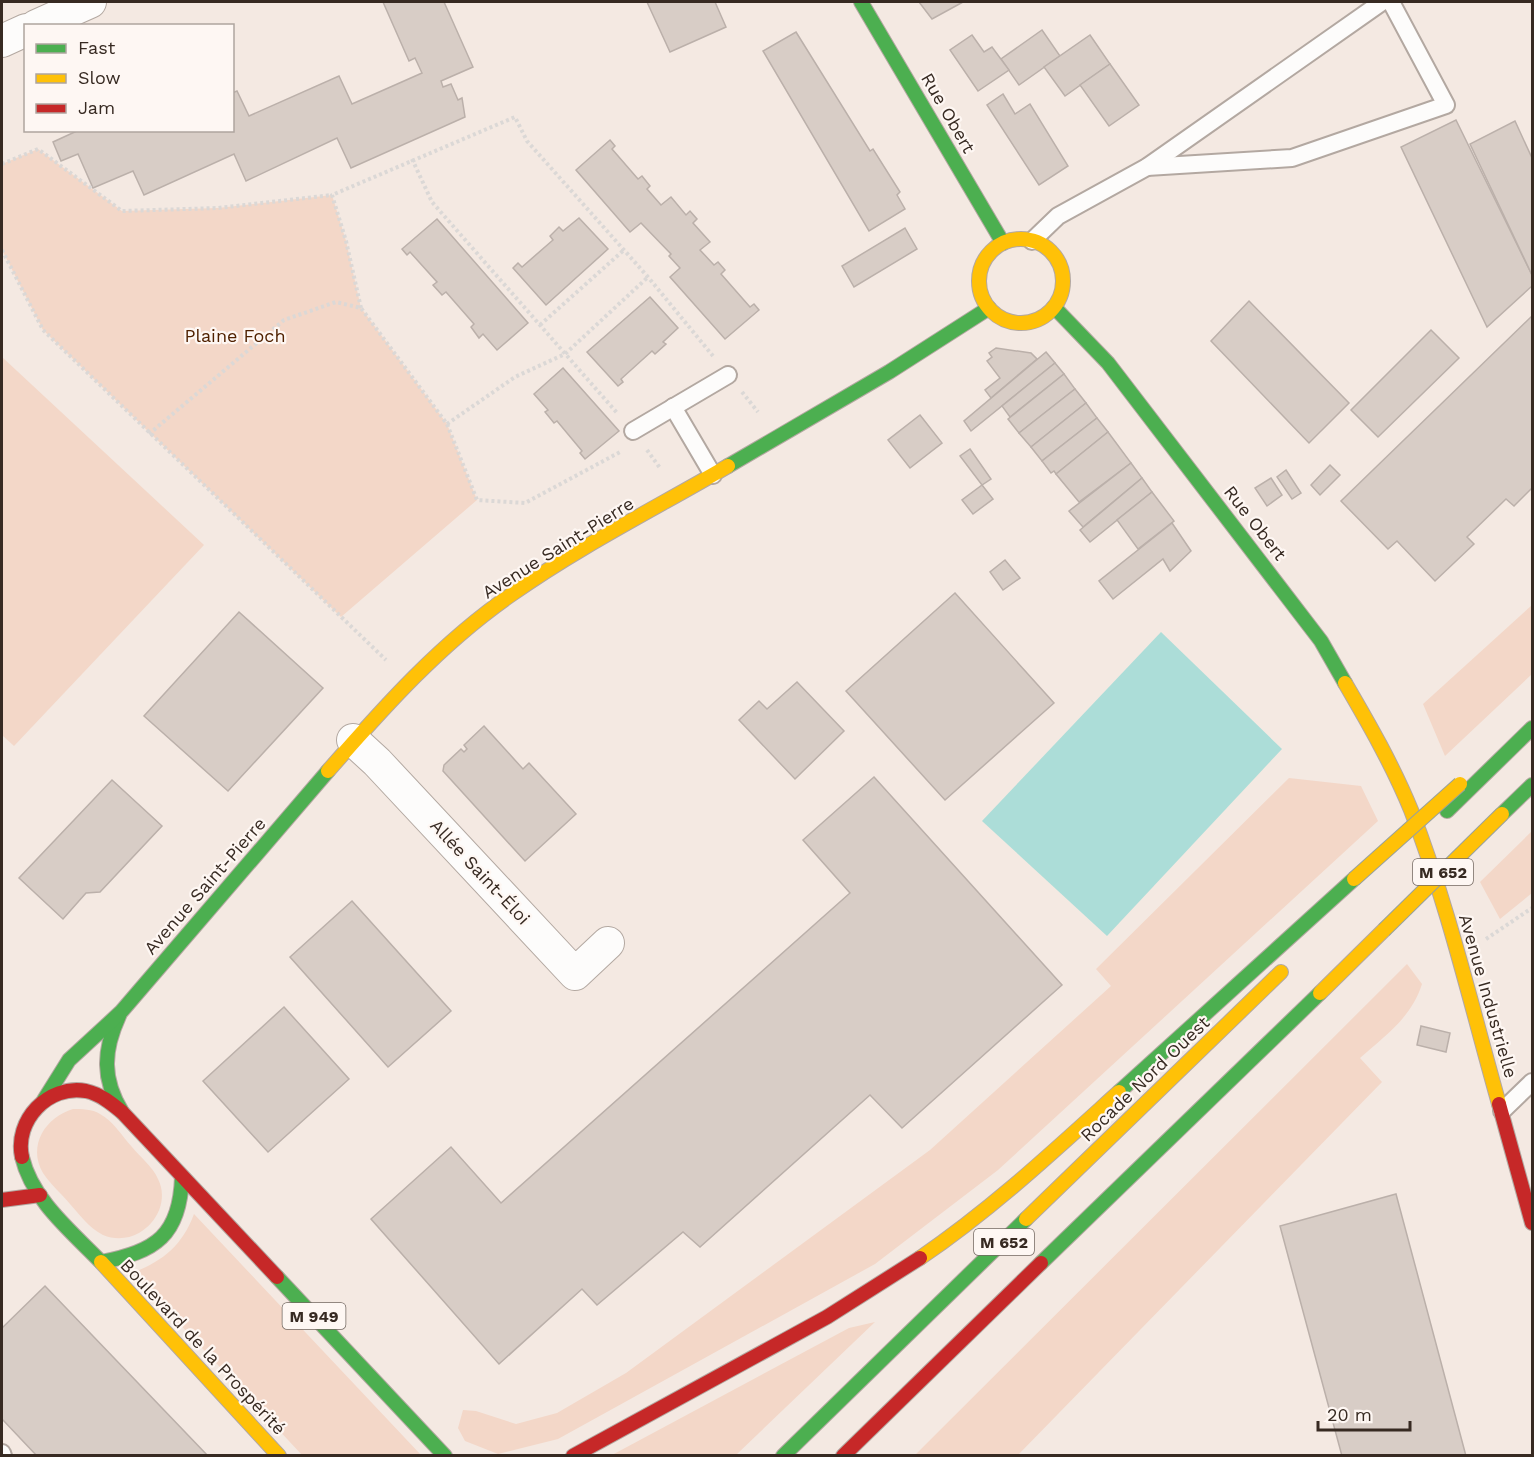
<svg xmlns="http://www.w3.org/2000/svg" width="1534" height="1457" font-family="'Work Sans',sans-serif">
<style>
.green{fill:#f3d7c8}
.water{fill:#acddd8}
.building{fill:#d8cdc6;stroke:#bbb0aa;stroke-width:1.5}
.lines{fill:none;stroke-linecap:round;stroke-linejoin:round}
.lane-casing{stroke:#b3a8a1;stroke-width:20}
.street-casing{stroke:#b3a8a1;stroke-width:34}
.fast-casing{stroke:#b3a8a1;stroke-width:16}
.slow-casing{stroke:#b3a8a1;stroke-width:16}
.jam-casing{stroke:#b3a8a1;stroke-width:16}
.path{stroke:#dbd8d6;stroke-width:4;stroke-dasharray:3 3;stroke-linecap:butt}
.lane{stroke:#fdfcfb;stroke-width:16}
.street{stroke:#fdfcfb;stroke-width:32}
.fast{stroke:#4caf50;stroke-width:14}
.slow{stroke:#ffc107;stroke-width:14}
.jam{stroke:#c62828;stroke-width:14}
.slow-bridge-casing{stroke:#98a19d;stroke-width:16;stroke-linecap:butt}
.slow-bridge{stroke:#ffc107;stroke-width:14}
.labels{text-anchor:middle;stroke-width:4.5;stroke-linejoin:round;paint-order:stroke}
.shield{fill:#fef7f3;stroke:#736861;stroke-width:1.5}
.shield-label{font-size:16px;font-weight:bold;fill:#372a22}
.street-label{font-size:18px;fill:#372a22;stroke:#fef7f3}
.park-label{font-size:18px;fill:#502100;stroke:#fef7f3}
</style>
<rect width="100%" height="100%" fill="#f4e9e2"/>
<g class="green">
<path d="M38,149L122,211L218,208L332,195L346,241L361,308L447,424L477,500L341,617L43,330L2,250V164Z"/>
<path d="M2,357L204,545L14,746L2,735Z"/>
<path d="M1532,605V674L1445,756L1423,704Z"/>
<path d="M1289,778L1361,786L1378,821L998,1170L875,1264L558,1439L498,1454L465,1441L458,1428L463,1410L476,1411L516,1424L557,1413L626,1373L930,1150L1111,986L1096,969Z"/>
<path d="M1532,831V893L1500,919L1480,882Z"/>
<path d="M1407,964L1422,984C1411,1018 1386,1035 1360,1058L1382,1082L1018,1455H915Z"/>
<path d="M73,1109C82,1109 92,1109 100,1114C113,1121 122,1136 132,1147C140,1157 153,1167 158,1179C168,1199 158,1222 139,1233C128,1239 115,1240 103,1235C89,1228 80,1215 70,1204C62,1194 50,1184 43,1173C27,1145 46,1117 73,1109Z"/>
<path d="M194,1214L421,1455H302L132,1273C163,1261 182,1246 194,1214Z"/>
<path d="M875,1322L736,1455H612L849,1328Z"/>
</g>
<path class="water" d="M1161,632L1282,749L1107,936L982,821Z"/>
<g class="building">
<path d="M383,2H444L473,67L441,81L443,87L451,84L458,100L462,98L465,117L351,168L337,138L246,181L234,154L144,195L133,171L93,188L78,154L61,161L53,142L79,130H232V93L237,91L249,116L339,76L352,104L422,73L415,58L409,61Z"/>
<path d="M647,2H715L726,27L670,52Z"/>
<path d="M919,2H963L932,19Z"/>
<path d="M1042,30L1060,56L1019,85L1001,59Z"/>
<path d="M796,32L870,151L873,149L900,192L897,195L905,209L869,231L763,51Z"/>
<path d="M972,35L984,52L992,47L1009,70L978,91L950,50Z"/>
<path d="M1090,35L1110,64L1065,96L1044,67Z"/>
<path d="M1110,64L1139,105L1109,126L1080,85Z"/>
<path d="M1003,94L1015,114L1030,104L1068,166L1039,185L987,105Z"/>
<path d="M1456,120L1532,275V286L1487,327L1401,147Z"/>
<path d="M1515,121L1532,158V275L1470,144Z"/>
<path d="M610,140L615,146L612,149L638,179L642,176L650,186L647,189L661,205L671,197L686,215L690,211L697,219L693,223L710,242L700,250L714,265L718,262L725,270L721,274L750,307L754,304L759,310L725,339L670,277L680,268L669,256L671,254L641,223L630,232L576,170Z"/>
<path d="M579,218L608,249L546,305L513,268L518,263L522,267L553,240L550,236L559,227L563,231Z"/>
<path d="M437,219L528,323L497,350L483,334L479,338L471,327L474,324L446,292L442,295L433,285L437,282L410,252L407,255L402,249Z"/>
<path d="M905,228L917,249L854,287L842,266Z"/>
<path d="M650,297L678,328L663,342L666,344L655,354L652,351L621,379L623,382L618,386L587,352Z"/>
<path d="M1249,301L1349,403L1309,443L1211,341Z"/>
<path d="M1532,316V488L1514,506L1506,499L1467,537L1474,544L1435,581L1397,541L1388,549L1341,501Z"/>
<path d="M1431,330L1459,358L1378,437L1351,410Z"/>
<path d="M996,348L1031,353L1037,359L991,398L985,390L1000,378L987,361L992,357L989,353Z"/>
<path d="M1046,352L1055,363L971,431L964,421Z"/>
<path d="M1055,363L1064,374L1010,417L1002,406Z"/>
<path d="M563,368L619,431L585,459L580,453L582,451L557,421L554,423L545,412L548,410L534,394Z"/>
<path d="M1064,374L1075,389L1019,433L1008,419Z"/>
<path d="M1075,389L1086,403L1031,447L1019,433Z"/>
<path d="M1086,403L1097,418L1042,461L1031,447Z"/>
<path d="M920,415L942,443L910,468L888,440Z"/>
<path d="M1097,418L1108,432L1056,474L1054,471L1051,473L1042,461Z"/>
<path d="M1108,432L1131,463L1079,502L1056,474Z"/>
<path d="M970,449L991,479L982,485L960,456Z"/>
<path d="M1131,463L1142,478L1083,527L1069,511Z"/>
<path d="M1330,465L1340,475L1320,495L1311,485Z"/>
<path d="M1286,470L1301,493L1292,499L1277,477Z"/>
<path d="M1142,478L1152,492L1090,542L1080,530Z"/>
<path d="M1271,478L1282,495L1267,506L1255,488Z"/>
<path d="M982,485L993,499L973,514L962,500Z"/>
<path d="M1152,492L1174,521L1138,549L1117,520Z"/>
<path d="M1172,523L1191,551L1170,571L1163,559L1113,599L1099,581Z"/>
<path d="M1005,560L1020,578L1003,590L990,572Z"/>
<path d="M955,593L1054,703L945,800L846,691Z"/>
<path d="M239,612L323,688L228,791L144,716Z"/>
<path d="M797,682L844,731L795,779L739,720L759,701L767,709Z"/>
<path d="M484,726L523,769L529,763L576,814L525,861L443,771L444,765L461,749L464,752L467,749L464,745Z"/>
<path d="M874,777L1062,985L902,1128L870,1095L700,1247L683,1232L597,1305L582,1289L499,1364L371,1219L451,1147L501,1203L850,893L803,840Z"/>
<path d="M112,780L162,826L100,892L86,893L63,919L19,878Z"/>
<path d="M352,901L451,1011L388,1067L290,957Z"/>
<path d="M284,1007L349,1079L268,1152L203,1081Z"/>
<path d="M1421,1026L1450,1033L1446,1052L1417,1045Z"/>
<path d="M1396,1194L1466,1456H1342L1280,1226Z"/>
<path d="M45,1286L208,1456H37L2,1419V1328Z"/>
</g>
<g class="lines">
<g class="lane-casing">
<g id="lane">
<path d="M1147,167L1292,158L1446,105L1391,2"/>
<path d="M1032,241L1058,216L1147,167L1382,2"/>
<path d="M673,407L713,475"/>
<path d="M633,431L728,375"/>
<path d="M1502,1111L1532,1082"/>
<path d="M2,1453L3,1456"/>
</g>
</g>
<g class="street-casing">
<g id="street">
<path d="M36,26L90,2"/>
<path d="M2,41L26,30"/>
<path d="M353,740L377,762L575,974L608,943"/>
</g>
</g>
<g class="fast-casing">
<g id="fast">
<path d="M861,2L1003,243"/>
<path d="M1054,307L1108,363L1321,641L1345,683"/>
<path d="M728,466L889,372L989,308"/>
<path d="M1447,811L1532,728"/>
<path d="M1502,814L1532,785"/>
<path d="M119,1016C103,1051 102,1079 122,1112"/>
<path d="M1119,1092L1354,879"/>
<path d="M44,1100L69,1060L121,1012L328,771"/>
<path d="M22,1157C32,1200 72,1232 101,1262C156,1252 180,1235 182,1177"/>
<path d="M1041,1263L1320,993"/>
<path d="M277,1277L445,1456"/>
<path d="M783,1456L1026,1219"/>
</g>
</g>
<g class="slow-casing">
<g id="slow">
<circle cx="1021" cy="281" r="42"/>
<path d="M1345,683C1369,724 1393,766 1411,810C1448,905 1471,1005 1499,1104"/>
<path d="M328,771C384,707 441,643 512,594C580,546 656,508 728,466"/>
<path d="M1320,993L1384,930"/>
<path d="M1026,1219L1281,972"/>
<path d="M920,1258C992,1209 1055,1150 1119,1092"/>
<path d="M101,1262L279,1456"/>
</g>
</g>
<g class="jam-casing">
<g id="jam">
<path d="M1499,1104L1532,1223"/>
<path d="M22,1157C14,1121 48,1084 86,1091C100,1094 111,1103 122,1112L277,1277"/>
<path d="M2,1200L40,1195"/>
<path d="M573,1456L827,1317L920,1258"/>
<path d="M843,1456L1041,1263"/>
</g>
</g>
<g class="path">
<path d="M412,159L432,202L618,414"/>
<path d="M2,164L38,149L122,211L218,208L332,195"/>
<path d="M2,250L43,330L386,660"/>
<path d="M361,308L346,241L332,195L515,117L527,141L648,277L713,356"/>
<path d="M540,325L624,250"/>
<path d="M742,392L758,412"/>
<path d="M447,424L515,377L565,354L648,277"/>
<path d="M149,434L284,320L336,302L361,308L447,424L477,500L525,503L622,451"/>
<path d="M647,450L660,468"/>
<path d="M1486,939L1532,908"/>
</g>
<use href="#lane" class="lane"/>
<use href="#street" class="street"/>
<use href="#fast" class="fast"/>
<use href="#slow" class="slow"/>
<use href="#jam" class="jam"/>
<g class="slow-bridge-casing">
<g id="slow-bridge">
<path d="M1354,879L1460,784"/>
<path d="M1384,930L1502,814"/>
</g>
</g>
<use href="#slow-bridge" class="slow-bridge"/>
</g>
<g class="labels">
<g class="shield">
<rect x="1413" y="859" width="60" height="26" rx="4.5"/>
<rect x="974" y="1229" width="60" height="26" rx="4.5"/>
<rect x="282.5" y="1303" width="63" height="26" rx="4.5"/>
</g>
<g class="shield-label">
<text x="1443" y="878">M 652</text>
<text x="1004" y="1248">M 652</text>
<text x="314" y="1322">M 949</text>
</g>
<g class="street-label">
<text transform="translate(948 113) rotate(60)" y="6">Rue Obert</text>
<text transform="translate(1255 523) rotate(52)" y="6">Rue Obert</text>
<text transform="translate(558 548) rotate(-32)" y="6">Avenue Saint-Pierre</text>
<text transform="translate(480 872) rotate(47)" y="6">Allée Saint-Éloi</text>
<text transform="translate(205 886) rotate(-49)" y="6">Avenue Saint-Pierre</text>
<text transform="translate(1488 996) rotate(74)" y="6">Avenue Industrielle</text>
<text transform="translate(1145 1079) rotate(-44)" y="6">Rocade Nord Ouest</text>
<text transform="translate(203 1347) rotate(47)" y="6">Boulevard de la Prospérité</text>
</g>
<g class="park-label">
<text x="235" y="342">Plaine Foch</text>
</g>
</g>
<rect width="1534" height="1457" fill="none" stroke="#372a22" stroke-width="6"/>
<rect x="24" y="24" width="210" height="108" fill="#fef7f3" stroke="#aea59f" stroke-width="1.5"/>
<rect x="36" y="44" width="30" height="9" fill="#4caf50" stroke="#aea59f" stroke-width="1.5"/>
<text x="78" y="54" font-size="18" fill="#372a22">Fast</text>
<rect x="36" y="74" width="30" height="9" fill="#ffc107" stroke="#aea59f" stroke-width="1.5"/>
<text x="78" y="84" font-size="18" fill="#372a22">Slow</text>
<rect x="36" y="104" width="30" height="9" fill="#c62828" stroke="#aea59f" stroke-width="1.5"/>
<text x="78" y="114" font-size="18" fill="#372a22">Jam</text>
<path d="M1318 1421v9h92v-9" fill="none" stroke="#372a22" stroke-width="3"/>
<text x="1327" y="1421" font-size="18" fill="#372a22" stroke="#fef7f3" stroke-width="4.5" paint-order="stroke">20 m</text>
</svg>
